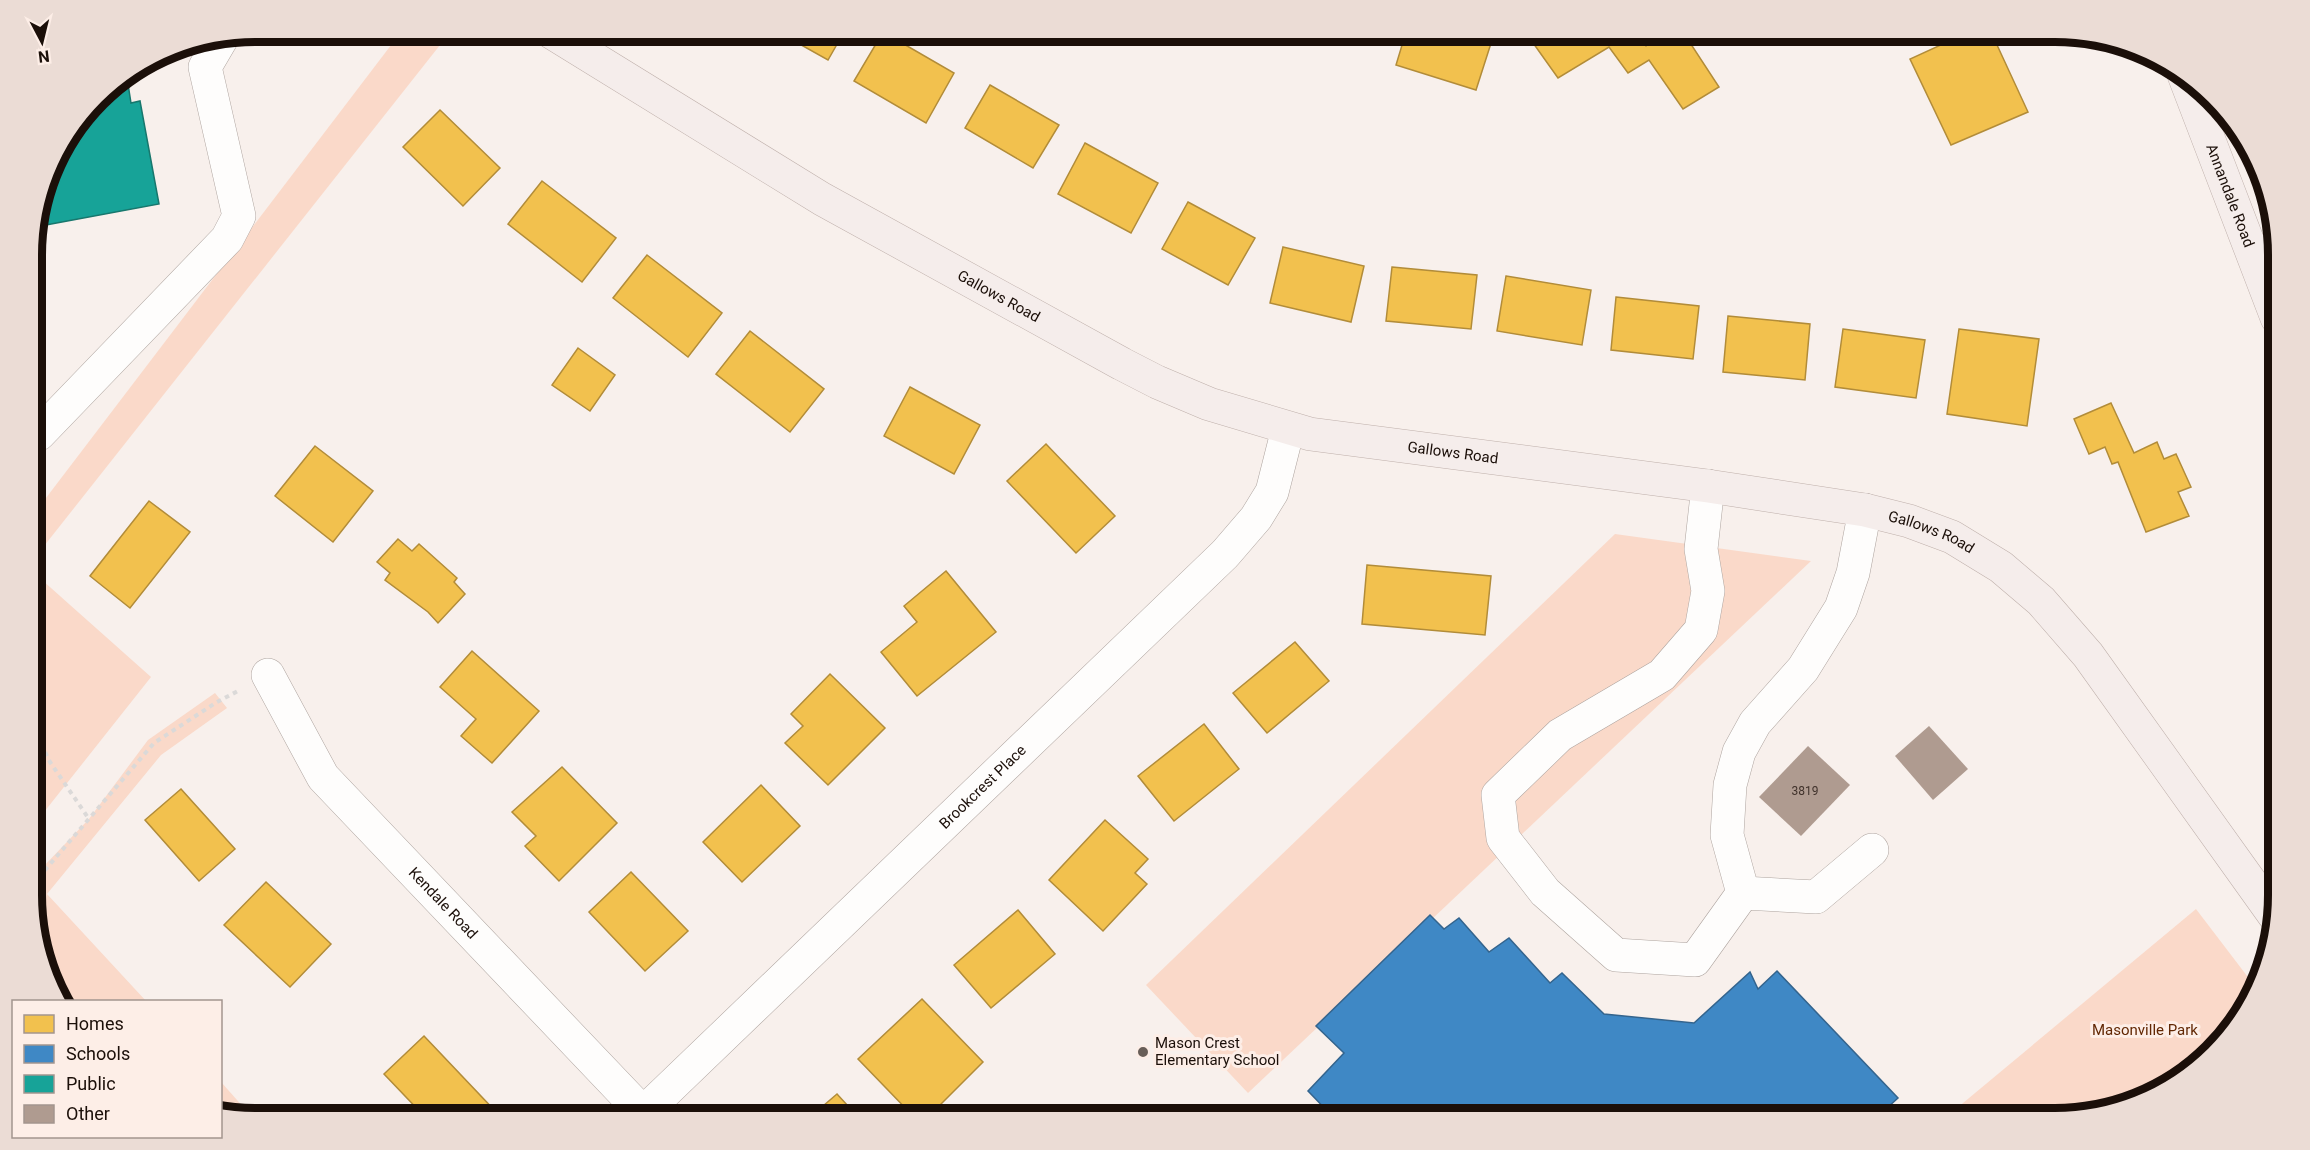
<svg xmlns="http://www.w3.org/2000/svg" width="2310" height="1150" font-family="Roboto,sans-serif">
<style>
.green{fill:#fad9c9}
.homes{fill:#f2c14e;stroke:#b28c39;stroke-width:1.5}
.schools{fill:#3f88c5;stroke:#34648d;stroke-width:1.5}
.public{fill:#17a398;stroke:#18776d;stroke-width:1.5}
.building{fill:#af9b90}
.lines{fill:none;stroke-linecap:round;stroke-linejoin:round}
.minor-casing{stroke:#aea49f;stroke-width:34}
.major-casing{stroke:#bfb0ab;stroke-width:34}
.path{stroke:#dbd9d8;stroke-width:4;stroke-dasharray:4.5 4.5;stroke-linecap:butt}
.minor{stroke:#fefdfc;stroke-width:33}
.major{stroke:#f5edeb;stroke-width:33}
.poi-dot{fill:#685e58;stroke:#fdeee7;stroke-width:2}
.labels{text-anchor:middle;stroke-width:6;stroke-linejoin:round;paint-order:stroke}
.number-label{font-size:12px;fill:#40322b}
.street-label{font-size:15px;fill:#1b0f09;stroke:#fdeee7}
.park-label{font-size:15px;fill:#622804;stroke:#fdeee7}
.poi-label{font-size:15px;fill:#1b0f09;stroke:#fdeee7;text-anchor:start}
.rim{fill:none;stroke:#1b0f09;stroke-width:8}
</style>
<rect width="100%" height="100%" fill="#f8f0ec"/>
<g class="green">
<path d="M401,32H424L444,40L33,560V515Z"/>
<path d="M1615,534L1811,561L1248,1093L1146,985Z"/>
<path d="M33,572L151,677L33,826Z"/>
<path d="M215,693L227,708L161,755L47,894L146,1001H61L48,980L33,924V863L42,868L89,819L148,740Z"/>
<path d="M2196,909L2257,989L2223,1042L2179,1081L2127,1107L2069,1118H1945Z"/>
<path d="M221,1082L253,1118L221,1110Z"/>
</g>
<g class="homes">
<path d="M778,32H844L828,60Z"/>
<path d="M883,32L954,73L926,123L854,81Z"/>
<path d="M1406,32H1475L1493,37L1476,90L1396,65Z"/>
<path d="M1528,32H1638L1646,46L1668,32H1683L1719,87L1683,109L1649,60L1628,73L1609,47L1558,78L1526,33Z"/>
<path d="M1969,32H1991L2028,112L1951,145L1910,59Z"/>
<path d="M990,85L1059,125L1033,168L965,128Z"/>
<path d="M440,110L500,168L463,206L403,147Z"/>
<path d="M1085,143L1158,183L1131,233L1058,194Z"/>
<path d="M542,181L616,238L582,282L508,224Z"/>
<path d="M1188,202L1255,238L1228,285L1162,249Z"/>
<path d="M1283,247L1364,266L1351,322L1270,303Z"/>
<path d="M647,255L722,313L688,357L613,298Z"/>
<path d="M1392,267L1477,275L1471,329L1386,321Z"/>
<path d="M1506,276L1591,290L1582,345L1497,331Z"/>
<path d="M1616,297L1699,306L1693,359L1611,350Z"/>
<path d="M1728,316L1810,324L1805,380L1723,372Z"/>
<path d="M1843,329L1925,340L1916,398L1835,387Z"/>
<path d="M1959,329L2039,339L2027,426L1947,414Z"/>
<path d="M750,331L824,389L790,432L716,374Z"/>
<path d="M578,348L615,375L590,411L552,385Z"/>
<path d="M910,387L980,425L954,474L884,436Z"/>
<path d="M2111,403L2134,453L2157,442L2164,459L2176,454L2191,487L2178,492L2189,516L2146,532L2118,462L2112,464L2105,447L2089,454L2074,419Z"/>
<path d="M1046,444L1115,516L1076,553L1007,481Z"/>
<path d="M315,446L373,491L333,542L275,496Z"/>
<path d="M149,501L190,532L130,608L90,576Z"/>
<path d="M398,539L412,551L419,544L457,578L454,582L465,594L438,623L428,612L385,580L390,573L377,562Z"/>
<path d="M1367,565L1491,576L1485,635L1362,624Z"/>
<path d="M946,571L996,632L917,696L881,652L917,622L904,606Z"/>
<path d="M1295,642L1329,681L1267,733L1233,693Z"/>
<path d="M472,651L539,711L492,763L461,736L476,719L440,687Z"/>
<path d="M830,674L885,728L828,785L785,743L803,726L791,714Z"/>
<path d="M1204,724L1239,769L1174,821L1138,776Z"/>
<path d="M562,767L617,823L559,881L525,846L536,836L512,812Z"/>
<path d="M761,785L800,826L742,882L703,842Z"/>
<path d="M181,789L235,849L199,881L145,820Z"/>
<path d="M1105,820L1148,859L1135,873L1147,884L1103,931L1049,880Z"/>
<path d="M631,872L688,931L645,971L589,912Z"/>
<path d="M266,882L331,944L290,987L224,925Z"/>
<path d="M1018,910L1055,954L991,1008L954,965Z"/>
<path d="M922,999L983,1062L927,1118H915L858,1059Z"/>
<path d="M424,1036L497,1113L490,1118H426L384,1074Z"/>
<path d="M837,1094L859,1118H809Z"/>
</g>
<path class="schools" d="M1430,915L1444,929L1459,918L1489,952L1509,938L1550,983L1562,973L1604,1014L1694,1023L1750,972L1758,989L1777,971L1898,1098L1876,1118H1334L1308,1091L1344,1053L1316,1026Z"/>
<path class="public" d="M128,84L131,103L140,101L159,204L35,227L55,156L107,88Z"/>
<g class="building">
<path d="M1929,726L1968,769L1933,800L1895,756Z"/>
<path d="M1808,746L1850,785L1801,836L1759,797Z"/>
</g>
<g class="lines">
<g class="minor-casing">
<g id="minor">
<path d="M32,434H39L227,239L239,216L205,67L222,38"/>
<path d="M1708,486L1701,549L1708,591L1701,630L1662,675L1560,735L1498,795L1503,838L1545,892L1616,955L1695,960L1743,893L1727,835L1730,785L1739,752L1755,723L1803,669L1841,608L1853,573L1865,510"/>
<path id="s1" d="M268,675L323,777L643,1113"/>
<path d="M1743,893L1816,897L1872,850"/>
<path id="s2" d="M638,1118L1225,554L1256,518L1272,492L1288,429"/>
</g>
</g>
<g class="major-casing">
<g id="major">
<path id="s3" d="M551,32L822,199L1122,364L1157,382L1209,404L1310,434L1708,486L1865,510L1909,521L1952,537L2001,567L2041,601L2088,655L2274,915"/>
<path id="s4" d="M2184,75L2277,318"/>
</g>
</g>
<g class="path">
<path d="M33,728L50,762L89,819"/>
<path d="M33,884L154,743L217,702L238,691"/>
</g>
<use href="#minor" class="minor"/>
<use href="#major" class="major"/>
</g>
<circle class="poi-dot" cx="1143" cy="1052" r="6"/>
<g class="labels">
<g class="number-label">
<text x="1805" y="795">3819</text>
</g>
<g class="street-label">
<text dy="5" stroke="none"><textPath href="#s4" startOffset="129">Annandale Road</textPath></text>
<text dy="5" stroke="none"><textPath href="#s3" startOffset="520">Gallows Road</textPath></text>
<text dy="5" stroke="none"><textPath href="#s3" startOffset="1006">Gallows Road</textPath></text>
<text dy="5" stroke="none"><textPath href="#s3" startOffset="1492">Gallows Road</textPath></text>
<text dy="5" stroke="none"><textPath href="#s2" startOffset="478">Brookcrest Place</textPath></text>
<text dy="5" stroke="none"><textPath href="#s1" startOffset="290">Kendale Road</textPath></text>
</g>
<g class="park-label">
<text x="2145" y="1035">Masonville Park</text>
</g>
<g class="poi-label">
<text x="1155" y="1048">Mason Crest<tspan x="1155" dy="17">Elementary School</tspan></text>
</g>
</g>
<path d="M0 0H2310V1150H0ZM255 42H2055A213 213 0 0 1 2268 255V895A213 213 0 0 1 2055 1108H255A213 213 0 0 1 42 895V255A213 213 0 0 1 255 42Z" fill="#ebdcd5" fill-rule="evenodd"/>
<path class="rim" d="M255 42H2055A213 213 0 0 1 2268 255V895A213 213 0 0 1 2055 1108H255A213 213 0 0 1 42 895V255A213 213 0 0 1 255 42Z"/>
<rect x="12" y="1000" width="210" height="138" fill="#fdeee7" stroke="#a3958e" stroke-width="1.5"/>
<rect x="24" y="1015" width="30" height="18" fill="#f2c14e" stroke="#a3958e" stroke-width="1.5"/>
<text x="66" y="1030" font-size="18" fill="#1b0f09">Homes</text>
<rect x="24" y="1045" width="30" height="18" fill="#3f88c5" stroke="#a3958e" stroke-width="1.5"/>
<text x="66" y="1060" font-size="18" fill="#1b0f09">Schools</text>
<rect x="24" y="1075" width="30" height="18" fill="#17a398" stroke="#a3958e" stroke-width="1.5"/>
<text x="66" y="1090" font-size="18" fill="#1b0f09">Public</text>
<rect x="24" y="1105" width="30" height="18" fill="#af9b90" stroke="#a3958e" stroke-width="1.5"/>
<text x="66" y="1120" font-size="18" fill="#1b0f09">Other</text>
<g transform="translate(42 42) rotate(173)" stroke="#fdeee7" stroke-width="4.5" paint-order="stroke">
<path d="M0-4.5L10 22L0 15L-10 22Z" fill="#1b0f09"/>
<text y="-9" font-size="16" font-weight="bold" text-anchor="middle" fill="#1b0f09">N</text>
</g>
</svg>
